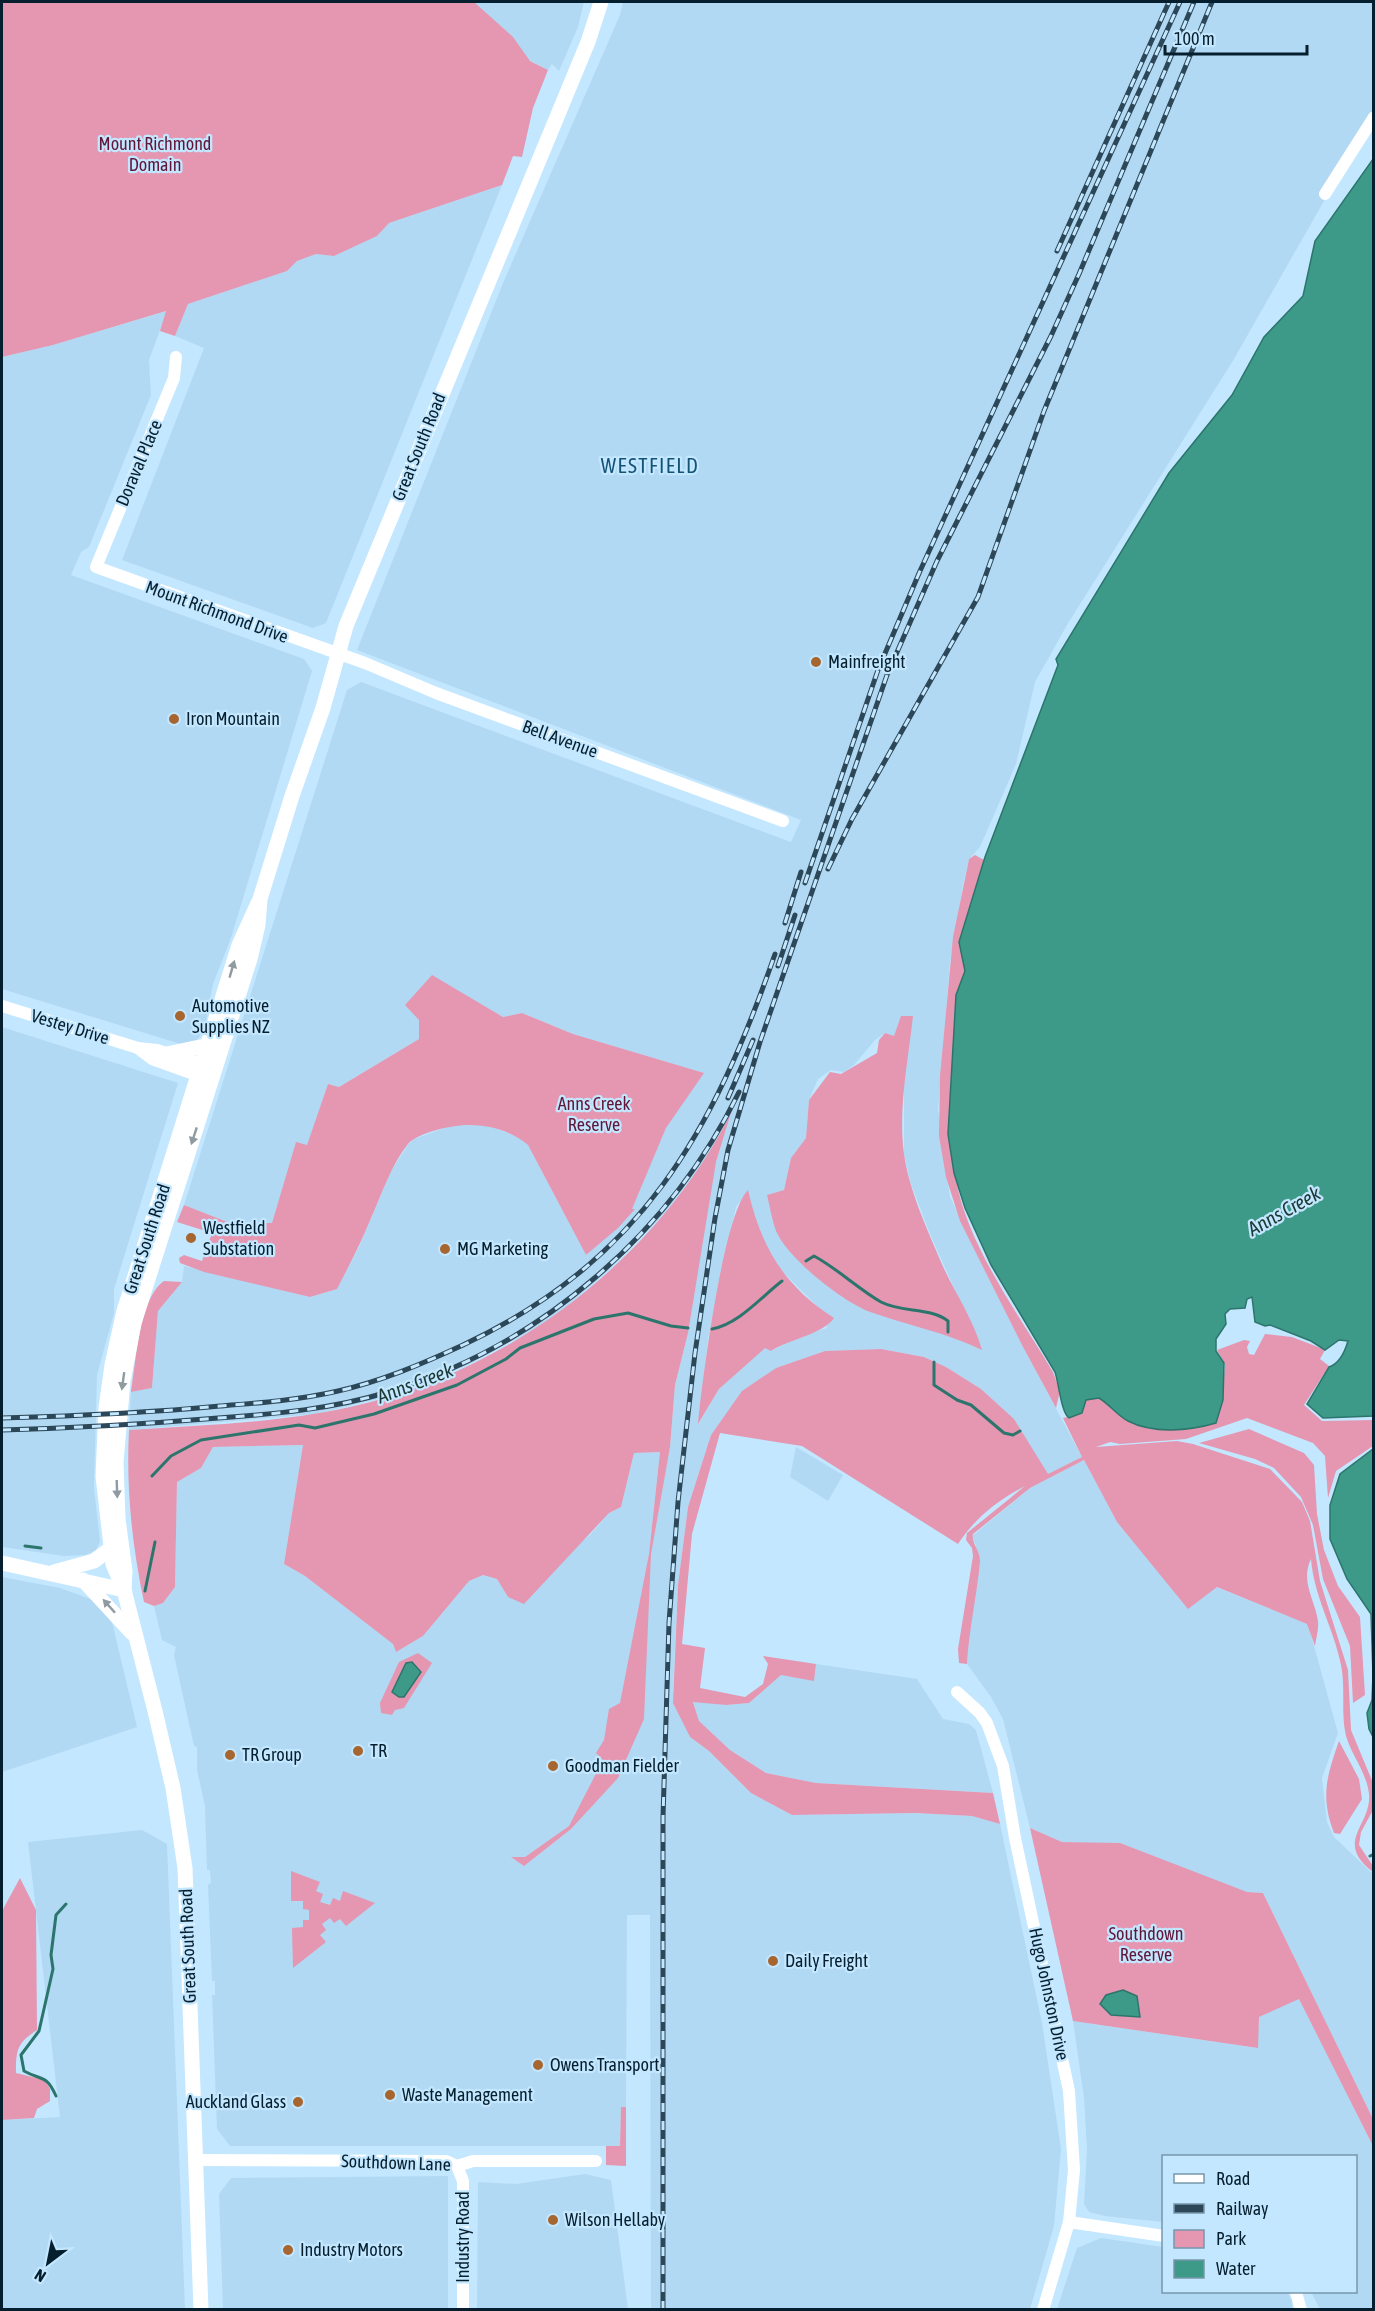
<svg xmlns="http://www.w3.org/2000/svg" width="1375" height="2311" font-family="'Asap Condensed',sans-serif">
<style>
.built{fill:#b2d9f3;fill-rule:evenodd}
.green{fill:#e596b1;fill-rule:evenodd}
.water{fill:#3d9a88;stroke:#2c756d;stroke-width:1.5}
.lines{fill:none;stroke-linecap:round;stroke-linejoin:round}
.stream{stroke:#2c756d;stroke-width:3}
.minor{stroke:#fff;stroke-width:12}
.major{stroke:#fff;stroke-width:15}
.rail-casing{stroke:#2c4758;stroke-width:5}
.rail{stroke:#c3e7ff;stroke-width:3;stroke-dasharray:9;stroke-linecap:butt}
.oneway{fill:#8f9aa1}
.poi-dot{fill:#a76630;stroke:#c3e7ff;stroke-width:2}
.labels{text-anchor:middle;stroke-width:4.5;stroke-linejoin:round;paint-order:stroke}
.park-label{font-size:18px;fill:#611638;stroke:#c3e7ff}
.street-label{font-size:18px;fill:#061f2e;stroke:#c3e7ff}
.poi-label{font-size:18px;fill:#061f2e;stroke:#c3e7ff;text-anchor:start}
.water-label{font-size:20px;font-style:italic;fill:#1c3933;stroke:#c3e7ff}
.quarter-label{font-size:21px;letter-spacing:1.5px;fill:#145376;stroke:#c3e7ff}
</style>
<rect width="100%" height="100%" fill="#c3e7ff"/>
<g class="built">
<path d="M421,2H584L578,27L559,71L552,64L548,70Z"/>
<path d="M623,2H1373V115L1234,359L1067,625L1035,682L1016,764L980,847L969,859L963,885L950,962L938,1109L950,1197L1023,1347L1082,1457L1048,1475L1013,1419L981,1389L946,1367L924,1357L881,1349L825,1351L776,1368L742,1392L711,1435L688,1507L678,1585L673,1691L690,1737L709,1751L751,1793L792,1815L915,1813L972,1816L1000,1824L1042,2023L1061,2149L1054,2226L1030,2309H651L650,1915H627L626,2107H621L620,2146H230L217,2129L212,1995H215V1981H212L208,1885L211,1883L210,1870H207L205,1806L197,1770V1747L194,1746L174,1655L176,1647L162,1640L154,1606L163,1603L175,1587L177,1482L201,1468L213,1447L303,1445L284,1564L305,1576L393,1644L396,1652L423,1636L469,1581L483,1575L497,1579L508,1597L590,1535L609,1513L621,1507L634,1453L660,1452L649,1554L629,1658L670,1447L675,1385L688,1333L705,1217L716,1162L730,1117L704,1162L665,1213L608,1271L567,1306L533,1330L466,1366L387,1397L315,1414L129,1430L131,1392L152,1388L158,1311L182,1282L184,1266L310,1297L337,1289L359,1247L391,1171L408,1145L414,1139L453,1125H487L518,1137L528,1145L586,1255L631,1210L666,1128L703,1073L573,1034L522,1013L503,1017L432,976L419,1020V1039L339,1087L328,1084L307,1146L296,1143L272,1223H230L184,1205L347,690L361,682L791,842L801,820L357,650L503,283L620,15ZM912,1017L904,1084V1154L911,1184L930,1234L981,1349L931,1328L873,1313L822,1280L792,1252L767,1195L784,1190L791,1158L806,1138L809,1100L818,1079L831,1070L844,1072L854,1065L875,1040L885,1033L894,1037ZM748,1191L756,1223L765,1244L781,1270L820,1309L827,1328L805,1334L771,1351L765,1347L719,1389L699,1423L708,1339L724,1261L736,1207ZM579,1809L571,1829L525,1865L512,1858L525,1857L569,1826Z"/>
<path d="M502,185L326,623L313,628L122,560L204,348L175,336L188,304L287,271L297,261L316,254L334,256L377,236L389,223Z"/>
<path d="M167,311L149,360L151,395L89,547L81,552L71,575L304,659L312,671L231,938L213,984L204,1031L196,1041L184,1045L2,989V357L53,345Z"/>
<path d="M2,1027L178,1083L114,1289V1313L97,1375L94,1488L100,1541L96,1550L86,1555L64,1556L2,1547Z"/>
<path d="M796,1447L843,1475L828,1501L790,1477Z"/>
<path d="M1084,1460L1117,1522L1188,1608L1216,1587L1308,1624L1338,1733L1322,1778L1327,1822L1334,1837L1373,1874V2119L1263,1893L1247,1892L1076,1842H1062L1030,1828L1003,1719L991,1697L967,1664L976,1545L971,1537L1030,1488Z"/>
<path d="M2,1577L60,1588L93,1600L112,1622L137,1727L2,1772Z"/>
<path d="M816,1664L917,1679L943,1719L969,1724L976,1730L993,1793L816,1783L766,1773L730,1750L699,1721L693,1701L726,1705L749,1703L781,1675L814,1680Z"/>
<path d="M142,1830L167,1844L185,2309H2V2120L60,2117L28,1842Z"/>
<path d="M1299,1998L1373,2146V2309H1320L1311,2292H1356V2156H1164L1163,2222L1105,2216L1089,2212L1084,2204L1087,2150L1084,2098L1073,2021L1257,2048L1259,2017Z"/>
<path d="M585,2174L611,2180L628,2309H477L478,2182L516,2184Z"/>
<path d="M448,2176V2309H223L219,2194L231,2178Z"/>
<path d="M1101,2238L1163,2247L1164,2292H1287L1292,2301V2309H1057L1077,2248Z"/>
</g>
<g class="green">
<path d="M2,2H474L513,37L530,61L548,70L533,108L522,157L513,156L502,185L389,223L377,236L334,256L316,254L297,261L287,271L188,304L175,336L160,331L166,311L53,345L2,357Z"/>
<path d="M1373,159V1416L1323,1418L1307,1404L1329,1367C1339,1364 1346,1350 1348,1341L1339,1340L1325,1350L1320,1359L1329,1366L1304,1405L1322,1421L1373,1420V1446L1336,1471L1328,1498L1325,1456L1313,1443L1247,1418L1186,1439L1120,1444L1110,1442L1096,1447L1177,1441L1193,1444L1270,1469L1302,1502L1310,1521L1320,1581L1348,1670L1351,1730L1373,1783V1810L1361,1832L1359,1845L1373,1866V1872C1333,1841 1372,1826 1369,1794C1367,1774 1353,1757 1347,1739C1340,1716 1346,1689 1341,1665C1334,1629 1314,1597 1311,1559C1300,1581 1315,1600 1318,1621C1319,1629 1316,1638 1315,1646L1307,1624L1217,1587L1188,1609L1117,1522L1084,1460L1030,1488L973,1534C971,1543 980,1550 980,1561C977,1595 969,1629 967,1664L959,1663L958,1649L973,1556L972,1548L966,1540L967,1533L1025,1486C998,1500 974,1519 958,1544L802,1446L720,1433L692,1534L682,1644L705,1648L700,1688L745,1697L763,1684L768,1664L763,1656L816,1664L814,1681L781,1675L749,1703L726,1705L693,1702L699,1721L730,1750L766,1773L816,1783L993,1793L1000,1824L972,1816L915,1813L792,1815L751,1793L709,1751L690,1737L673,1703L678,1585L688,1507L711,1435L742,1391L776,1368L825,1351L881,1349L924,1357L946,1367L981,1389L1014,1419L1048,1474L1082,1457L1063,1418L1068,1417C1061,1410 1059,1384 1055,1372L991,1265L965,1208L956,1179C967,1245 1019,1315 1053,1372L1060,1391L1056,1408L1023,1347L960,1221L946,1177L939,1136L940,1076L953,937L967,869L969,859L975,855L984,860L1058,665L1056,659L1169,473L1232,395L1264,337L1303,296L1315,241ZM1252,1297L1255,1322L1265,1326L1270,1325L1311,1341L1323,1349L1292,1337L1265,1334L1254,1355L1249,1354L1247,1347L1250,1341L1244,1340L1217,1350L1225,1364L1224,1376V1363L1216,1351V1339L1226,1324L1225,1314L1230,1309L1245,1308L1247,1299Z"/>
<path d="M432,975L503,1017L522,1013L573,1034L704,1073L666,1128L632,1209H635L618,1228L586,1255L528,1145C511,1131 490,1125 469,1125C453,1125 419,1132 408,1144C391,1165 382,1194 371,1218C361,1243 349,1266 337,1289L310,1297L204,1272L180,1263L179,1258L184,1255L202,1261L212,1233L177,1222L184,1205L230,1223H272L296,1142L307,1145L328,1084L339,1087L419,1039V1020L405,1005Z"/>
<path d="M901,1016H913C908,1062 898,1108 904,1154C909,1190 927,1229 941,1262C954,1292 973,1318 982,1350C944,1332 911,1326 873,1313C845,1304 788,1259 776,1231C772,1220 770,1207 767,1195L784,1190L791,1158L806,1138L809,1100L830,1072L841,1074L877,1053L879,1040L885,1033L894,1036Z"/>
<path d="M731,1113L716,1162L688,1333L675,1385L670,1447L651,1554L644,1719L618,1778L571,1829L524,1866L511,1857H525L569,1826L603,1760L596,1753L604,1740L609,1709L620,1703L649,1554L660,1452L634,1453L621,1507L609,1513L524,1604L508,1597L497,1579L483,1575L469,1581L423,1636L396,1652L393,1644L305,1576L284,1564L303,1445L213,1447L201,1468L177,1482L175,1587L163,1603L154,1606L144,1602C132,1545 126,1489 129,1430C203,1425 278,1423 350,1407C510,1372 658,1258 731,1113Z"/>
<path d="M748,1190C761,1247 784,1286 834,1318C823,1334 790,1339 771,1351L765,1348L719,1389L698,1424C702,1382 723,1215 748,1190Z"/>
<path d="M164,1281L182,1282L158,1311L152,1388L131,1392C136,1363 139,1298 164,1281Z"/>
<path d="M1249,1429L1304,1453L1314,1465L1317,1514L1324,1550L1338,1586L1360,1617L1365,1695L1353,1703L1350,1646L1323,1579L1313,1525L1301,1497L1274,1468L1255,1459L1199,1443Z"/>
<path d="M418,1653L432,1663L404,1708L395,1710L392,1715L381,1713L380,1703L399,1662Z"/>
<path d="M1339,1741L1359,1779L1362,1799L1340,1834L1334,1833C1320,1797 1327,1775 1339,1741Z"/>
<path d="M1030,1828L1062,1842L1120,1843L1247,1892L1263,1893L1373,2119V2146L1299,1999L1259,2017L1258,2048L1073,2021Z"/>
<path d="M291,1871L320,1882L316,1891L323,1894L320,1902L330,1905L333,1898L340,1901L343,1891L375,1903L346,1926L340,1919L334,1923L330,1918L322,1924L326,1930L320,1935L326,1942L293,1968L292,1928L303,1927V1920H309V1910L303,1909V1901H291Z"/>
<path d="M20,1878L36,1910L37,2030C17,2043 16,2050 16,2073L45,2080L50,2089V2101L37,2109L34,2118L2,2120V1911Z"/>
<path d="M621,2107H626V2166L606,2165V2146H620Z"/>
</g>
<g class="water">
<path d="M1373,159V1416L1323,1418L1307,1404L1329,1367C1339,1364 1345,1351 1348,1341L1339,1340L1325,1350L1311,1341L1270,1325L1265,1326L1255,1322L1252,1297L1247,1299L1245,1308L1230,1309L1225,1314L1226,1324L1216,1339V1351L1224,1363L1223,1400L1216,1423C1189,1431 1153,1434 1128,1421C1118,1416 1109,1404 1099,1398L1086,1400L1082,1413L1069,1418C1061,1412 1059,1384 1055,1372L991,1265L965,1208L954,1173L948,1134L956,995L965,971L959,942L985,857L1058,665L1056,659L1169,473L1232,395L1264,337L1303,296L1315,241Z"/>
<path d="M1373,1449V1737L1369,1729L1367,1713L1372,1700L1373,1675L1371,1614L1347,1579L1330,1539V1505L1340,1474Z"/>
<path d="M412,1662L421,1672L404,1697H399L392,1692L406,1663Z"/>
<path d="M1123,1990L1137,1996L1140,2017L1111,2015L1100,2004L1106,1995Z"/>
</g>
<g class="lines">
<g class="stream">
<path d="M806,1261L814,1256C838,1269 857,1288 881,1302C902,1313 930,1307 948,1321V1332"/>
<path d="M712,1329C739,1324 761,1297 782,1281"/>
<path d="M934,1362V1385L957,1400L971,1405L1004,1433L1013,1435L1020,1431"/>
<path d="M152,1476L171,1456L201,1440L299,1425L315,1428L374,1414L457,1385L506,1359L520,1348L594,1319L628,1313L671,1326L688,1328"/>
<path d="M25,1546L41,1548"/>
<path d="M145,1591L155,1542"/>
<path d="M1370,1856L1374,1854"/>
<path d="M56,2096C46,2074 42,2081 24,2071L21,2055L39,2031L53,1969L51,1955L56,1915L66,1904"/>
</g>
<g class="minor">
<path d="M1325,194L1374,117"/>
<path d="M176,357L174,378L96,567L365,663L436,693L783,821"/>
<path d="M2,1006L138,1048L157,1050L210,1067"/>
<path d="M139,1049L152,1059L205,1078"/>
<path d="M957,1692L980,1713L987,1723L1003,1766L1015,1838L1069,2091L1074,2170L1069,2222L1043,2310"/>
<path d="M195,2160L446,2161L457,2166L473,2161H596"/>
<path d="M457,2166L463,2181V2310"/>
<path d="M1069,2222L1164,2236"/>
<path d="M1296,2292L1301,2310"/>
</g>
<g class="major">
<path d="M167,1054L209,1045"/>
<path d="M2,1563L124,1590"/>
<path d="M54,1572L94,1561L110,1549"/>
<path d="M83,1580L132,1633"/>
<path d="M124,1590L125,1571L118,1519L116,1462L123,1381L134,1323L250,959L258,925L260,899L292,796L323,708L346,626L588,42L601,2"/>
<path d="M201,2310L185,1868L173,1788L155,1711L124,1590L113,1564L103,1476L106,1408L112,1365L124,1311L239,945L258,903"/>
</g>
<g class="rail-casing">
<g id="rail">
<path d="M1057,251L1169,2"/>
<path d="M828,869L852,819L978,597L1044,411L1212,2"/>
<path d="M805,883L878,670L920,571L1180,2"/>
<path d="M785,923L801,872"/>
<path d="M778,966L795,915"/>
<path d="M728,1098L753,1040"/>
<path d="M2,1418C74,1416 147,1413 220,1406C259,1403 299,1400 338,1391C382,1381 422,1364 463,1345C641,1261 713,1133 775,954"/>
<path d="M2,1430C74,1428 146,1424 218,1418C275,1414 333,1409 388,1392C540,1346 670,1234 739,1092"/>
<path d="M663,2310V1817L669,1623L678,1502L695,1353L715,1218L728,1150L760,1042L887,675L937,561L1051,336L1079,274L1194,2"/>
</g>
</g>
<use href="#rail" class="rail"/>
</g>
<defs><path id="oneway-solid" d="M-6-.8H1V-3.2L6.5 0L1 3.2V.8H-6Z" transform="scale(1.5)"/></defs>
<g class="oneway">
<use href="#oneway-solid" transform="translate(232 969) rotate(-74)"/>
<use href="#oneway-solid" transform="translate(194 1136) rotate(108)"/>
<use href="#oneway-solid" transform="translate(123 1381) rotate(98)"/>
<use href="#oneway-solid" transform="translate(117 1489) rotate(88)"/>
<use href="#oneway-solid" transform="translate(109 1606) rotate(-132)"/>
</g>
<g class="poi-dot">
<circle cx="816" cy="662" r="6"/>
<circle cx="174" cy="719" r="6"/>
<circle cx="180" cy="1016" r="6"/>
<circle cx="191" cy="1238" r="6"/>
<circle cx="445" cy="1249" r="6"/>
<circle cx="358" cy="1751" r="6"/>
<circle cx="230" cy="1755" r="6"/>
<circle cx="553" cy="1766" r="6"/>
<circle cx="773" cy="1961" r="6"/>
<circle cx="538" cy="2065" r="6"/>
<circle cx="390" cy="2095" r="6"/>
<circle cx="298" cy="2102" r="6"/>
<circle cx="553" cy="2220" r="6"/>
<circle cx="288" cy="2250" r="6"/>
</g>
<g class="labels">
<g class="park-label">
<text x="155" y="150">Mount Richmond<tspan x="155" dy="21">Domain</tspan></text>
<text x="594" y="1110">Anns Creek<tspan x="594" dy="21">Reserve</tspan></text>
<text x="1146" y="1940">Southdown<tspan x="1146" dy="21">Reserve</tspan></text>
</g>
<g class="street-label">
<text transform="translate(419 447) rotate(-68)" y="6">Great South Road</text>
<text transform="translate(139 463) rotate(-67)" y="6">Doraval Place</text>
<text transform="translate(217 612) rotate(20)" y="6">Mount Richmond Drive</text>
<text transform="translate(560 739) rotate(20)" y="6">Bell Avenue</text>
<text transform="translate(70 1027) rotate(17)" y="6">Vestey Drive</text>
<text transform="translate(147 1239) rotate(-72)" y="6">Great South Road</text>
<text transform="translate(188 1946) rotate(-92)" y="6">Great South Road</text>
<text transform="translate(1049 1994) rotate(78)" y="6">Hugo Johnston Drive</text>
<text transform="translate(396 2163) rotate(2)" y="6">Southdown Lane</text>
<text transform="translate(463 2237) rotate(-90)" y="6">Industry Road</text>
</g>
<g class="poi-label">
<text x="828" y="668">Mainfreight</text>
<text x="186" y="725">Iron Mountain</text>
<text x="192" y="1012">Automotive<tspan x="192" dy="21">Supplies NZ</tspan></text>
<text x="203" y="1234">Westfield<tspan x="203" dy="21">Substation</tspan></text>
<text x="457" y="1255">MG Marketing</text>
<text x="370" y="1757">TR</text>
<text x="242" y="1761">TR Group</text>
<text x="565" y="1772">Goodman Fielder</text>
<text x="785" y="1967">Daily Freight</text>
<text x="550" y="2071">Owens Transport</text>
<text x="402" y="2101">Waste Management</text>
<text x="286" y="2108" text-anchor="end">Auckland Glass</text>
<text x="565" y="2226">Wilson Hellaby</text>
<text x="300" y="2256">Industry Motors</text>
</g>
<g class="water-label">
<text transform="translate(1284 1211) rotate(-29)" y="7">Anns Creek</text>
<text transform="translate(415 1383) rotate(-21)" y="7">Anns Creek</text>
</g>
<g class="quarter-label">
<text x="650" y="473">WESTFIELD</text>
</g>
</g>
<rect width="1375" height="2311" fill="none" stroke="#061f2e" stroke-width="6"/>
<rect x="1162" y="2155" width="195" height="138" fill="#c3e7ff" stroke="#7797ab" stroke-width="1.5"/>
<rect x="1174" y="2174" width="30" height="9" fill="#ffffff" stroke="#7797ab" stroke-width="1.5"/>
<text x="1216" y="2185" font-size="18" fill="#061f2e">Road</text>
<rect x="1174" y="2204" width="30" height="9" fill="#2c4758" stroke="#7797ab" stroke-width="1.5"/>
<text x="1216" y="2215" font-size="18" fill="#061f2e">Railway</text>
<rect x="1174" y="2230" width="30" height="18" fill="#e596b1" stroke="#7797ab" stroke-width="1.5"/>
<text x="1216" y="2245" font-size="18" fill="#061f2e">Park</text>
<rect x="1174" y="2260" width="30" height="18" fill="#3d9a88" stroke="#7797ab" stroke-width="1.5"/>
<text x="1216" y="2275" font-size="18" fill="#061f2e">Water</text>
<g transform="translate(48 2263) rotate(212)" stroke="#c3e7ff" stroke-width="4.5" paint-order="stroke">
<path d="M0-4.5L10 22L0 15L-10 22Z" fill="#061f2e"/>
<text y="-9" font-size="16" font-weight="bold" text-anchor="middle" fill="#061f2e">N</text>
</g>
<path d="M1165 45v9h142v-9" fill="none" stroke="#061f2e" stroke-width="3"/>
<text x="1174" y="45" font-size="18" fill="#061f2e" stroke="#c3e7ff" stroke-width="4.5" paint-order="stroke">100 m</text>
</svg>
